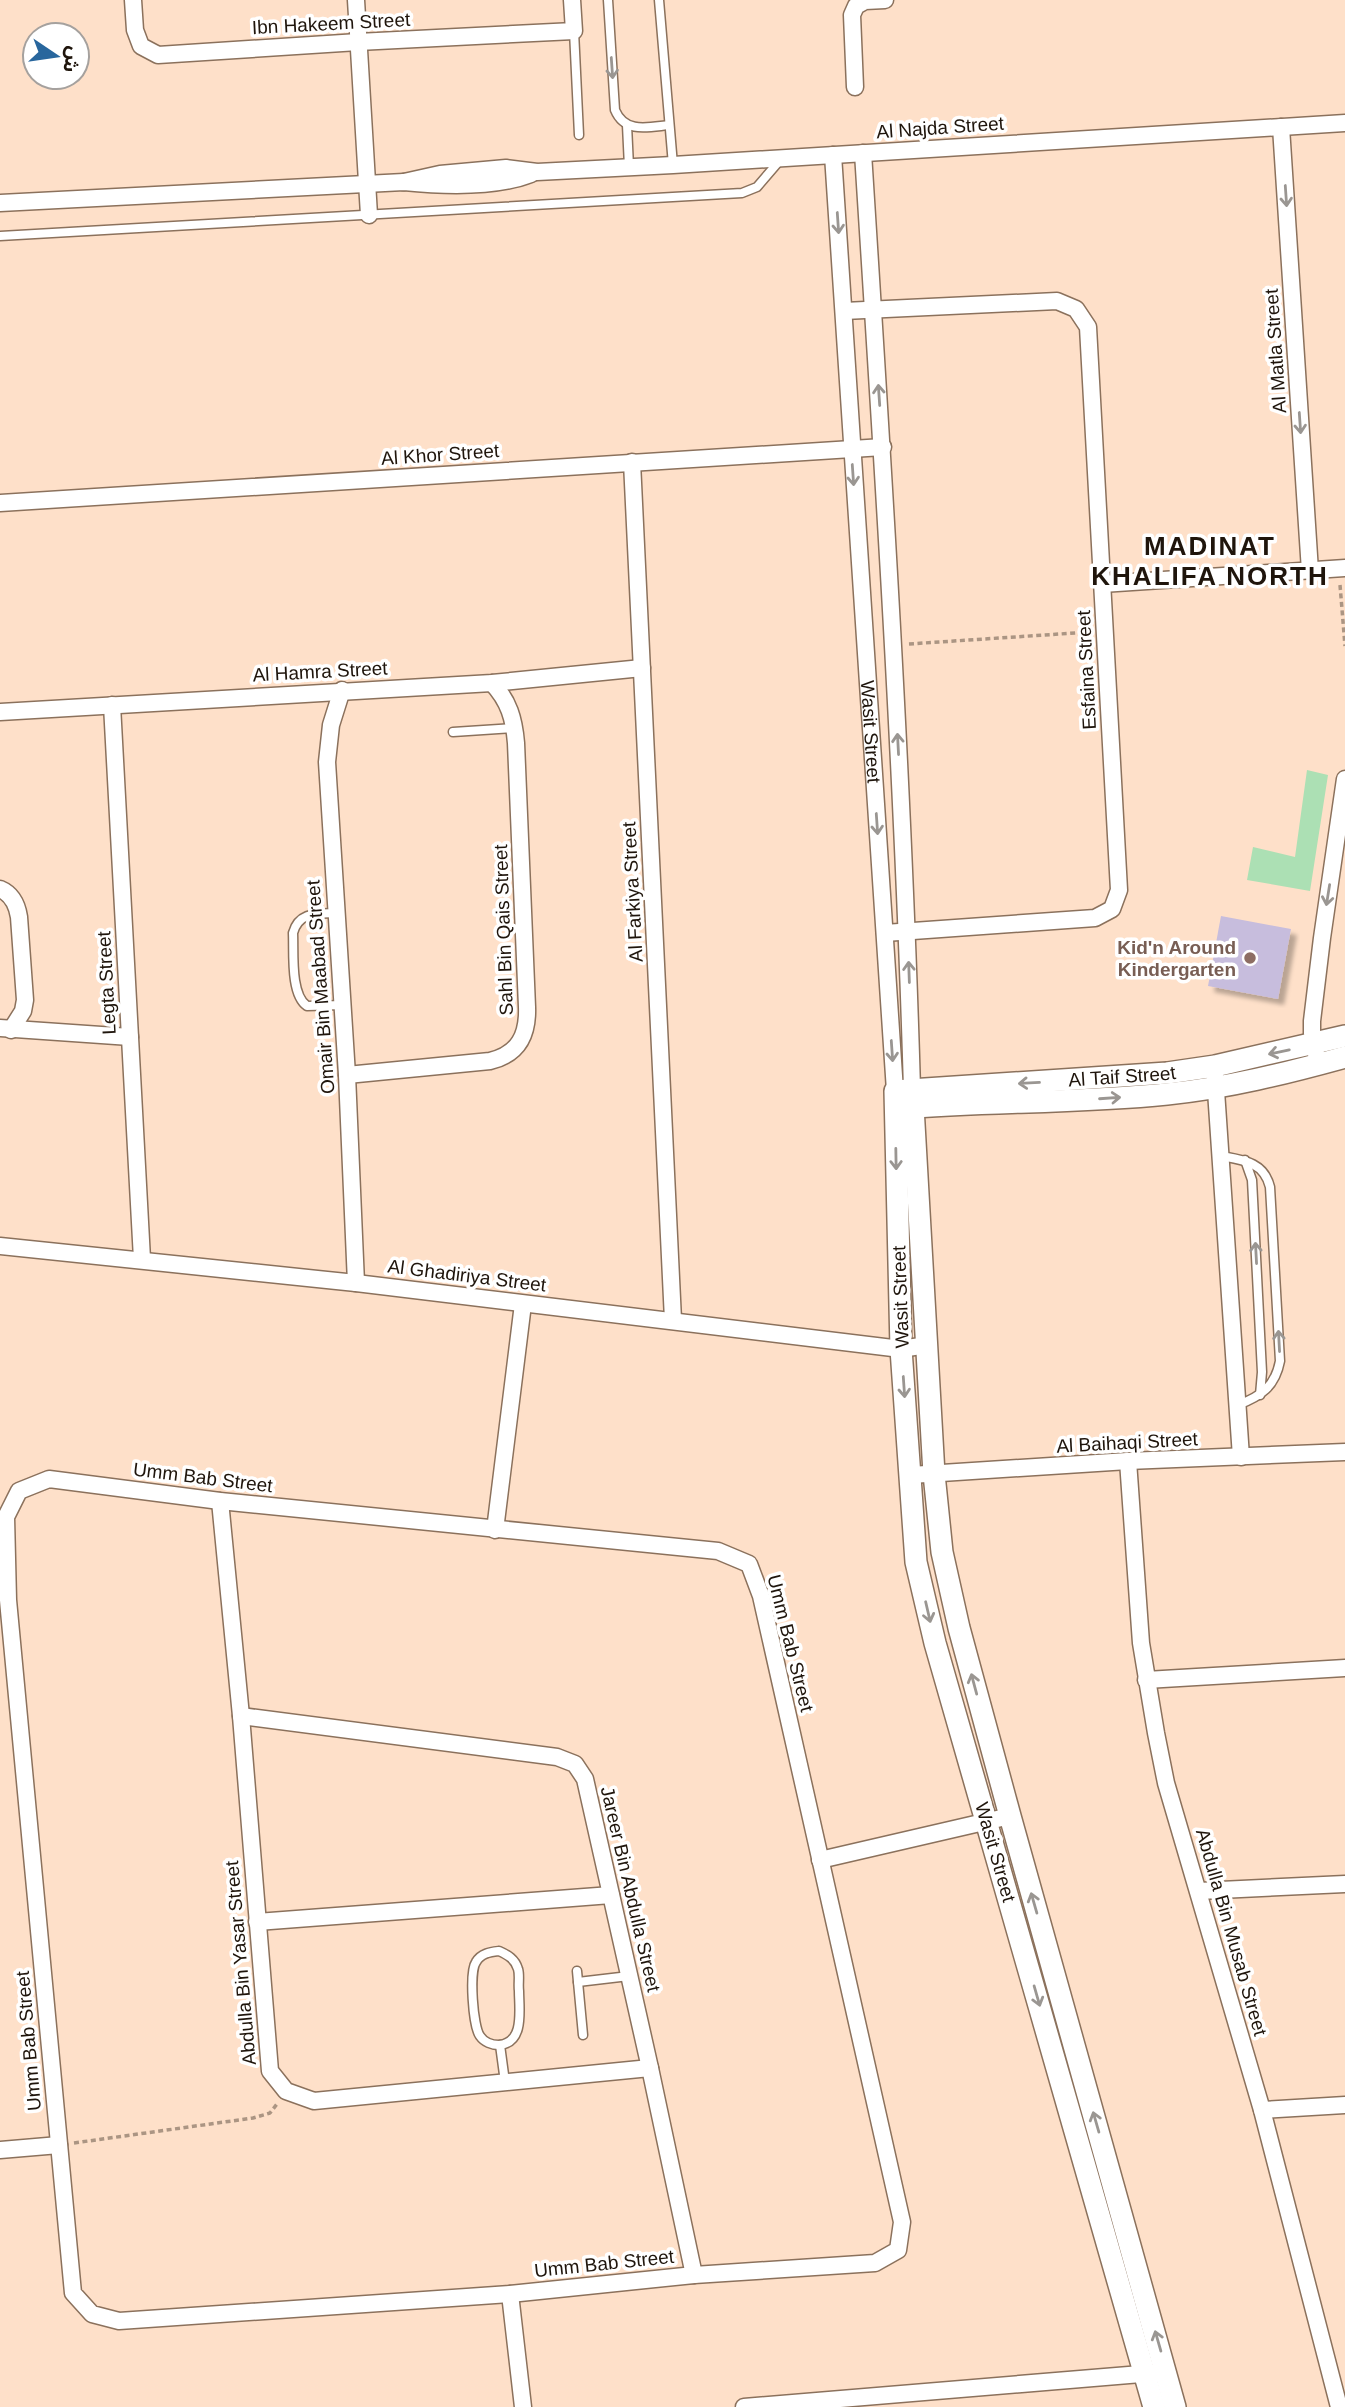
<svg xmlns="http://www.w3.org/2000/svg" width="1345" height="2407" font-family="Helvetica,'Noto Sans Arabic',sans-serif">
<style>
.green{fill:#ace0b4}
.building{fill:#c7bddd;filter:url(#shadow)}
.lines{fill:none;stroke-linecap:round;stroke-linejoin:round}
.lane-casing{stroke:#8b715c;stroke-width:11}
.street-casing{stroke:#8b715c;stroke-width:19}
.secondary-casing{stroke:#8b715c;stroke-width:24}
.path{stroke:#ab9583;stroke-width:3.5;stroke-dasharray:5 3.5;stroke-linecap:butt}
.lane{stroke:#fff;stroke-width:8}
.street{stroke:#fff;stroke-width:16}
.secondary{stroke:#fff;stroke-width:21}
.oneway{stroke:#9a9692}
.education-dot{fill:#8d6e63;stroke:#fff;stroke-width:2.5}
.labels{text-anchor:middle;stroke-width:7;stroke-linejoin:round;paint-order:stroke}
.street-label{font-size:19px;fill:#1f150c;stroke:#fff}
.education-label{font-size:19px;font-weight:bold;fill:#785e54;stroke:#fff;text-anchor:end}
.district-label{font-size:26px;font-weight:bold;letter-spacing:2px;fill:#1f150c;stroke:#fff}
</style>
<defs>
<filter id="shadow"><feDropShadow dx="6" dy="6" stdDeviation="2" flood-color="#0004"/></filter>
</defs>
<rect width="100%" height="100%" fill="#fee0c9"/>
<path class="green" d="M1307,770L1328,775L1310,891L1247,880L1253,847L1295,857Z"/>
<path class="building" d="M1221,916L1291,929L1278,999L1208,986Z"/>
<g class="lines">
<g class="lane-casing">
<g id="lane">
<path d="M608,0L615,110C625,134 649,127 669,125"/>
<path d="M659,0L673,165"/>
<path d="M574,31L579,135"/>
<path d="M627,125L629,167"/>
<path d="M0,236L742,193L757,187L781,159"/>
<path d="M453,732L514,728"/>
<path d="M337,913C318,914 299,911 293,933C294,952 290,994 307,1006L343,1005"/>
<path d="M1221,1156C1243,1160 1264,1162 1270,1187L1280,1361C1275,1387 1261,1396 1238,1405"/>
<path d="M1245,1160L1252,1180L1262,1372L1260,1395"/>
<path d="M499,1951C508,1955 515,1959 518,1969C520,1975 518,1984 519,1991C519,2009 525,2043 499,2045C492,2045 484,2042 480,2036C473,2027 469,1972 476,1962C481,1953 491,1952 499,1951Z"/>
<path d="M577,1971L583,2035"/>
<path d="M578,1982L629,1976"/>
<path d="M500,2045L505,2082"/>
</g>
</g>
<g class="street-casing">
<g id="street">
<path d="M133,0L135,30L141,46L158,55L358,42L574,31L572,0"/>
<path d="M356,0L369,215"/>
<path d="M855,87L852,15L856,6L865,1L885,0"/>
<path d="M1281,127L1310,571"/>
<path d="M863,153C883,465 903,777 912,1089"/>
<path id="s1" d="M833,155L895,1091"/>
<path d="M404,182L440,174L506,168L537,172L673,165L1345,123"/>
<path d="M0,203L404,182C443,186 495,188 531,174"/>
<path d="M844,311L1057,301L1076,309L1088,327L1119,890L1112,909L1095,918L885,933"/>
<path d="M632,462L673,1320"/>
<path d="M0,503L883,447"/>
<path d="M1102,584L1345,568"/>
<path d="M342,690L331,725L327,762L347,1075L356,1283"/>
<path d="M112,705L142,1259"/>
<path d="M0,712L492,683L642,668"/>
<path d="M0,889C12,894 17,904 19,917L25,1000L23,1011L11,1030"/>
<path d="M0,1028L130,1037"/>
<path d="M1316,1054L1312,1033V1021L1322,938L1345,779"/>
<path d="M347,1075L490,1061C519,1054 528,1035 527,1007L516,743C514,719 509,701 492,683"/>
<path d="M1215,1076L1241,1457"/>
<path d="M0,1246L356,1283L901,1349L927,1345"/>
<path d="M1128,1461L1141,1643L1156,1733L1166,1783L1262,2110L1339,2407"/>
<path d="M911,1475L1128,1461L1345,1452"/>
<path d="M49,1479L220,1501L718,1551L749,1564L761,1596L902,2222L898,2250L875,2263L694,2275L510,2294L119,2321L92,2314L73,2293L8,1600L6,1517L19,1491Z"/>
<path d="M220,1501L241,1716L270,2071L286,2091L314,2101L650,2068"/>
<path d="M495,1530L523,1304"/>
<path d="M1146,1680L1345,1668"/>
<path d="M241,1716L557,1757L575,1764L585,1779L650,2068L694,2275"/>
<path d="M820,1860L1010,1816"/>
<path d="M1199,1891L1345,1884"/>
<path d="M257,1922L611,1895"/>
<path d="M1262,2110L1345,2105"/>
<path d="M0,2150L59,2145"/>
<path d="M510,2294L523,2407"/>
<path d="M744,2407L1153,2373"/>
</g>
</g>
<g class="secondary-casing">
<g id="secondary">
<path d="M912,1089L934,1474L942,1552L959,1628L1010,1816L1175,2407"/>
<path d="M901,1108C989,1101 1079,1103 1167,1094C1227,1088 1287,1073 1345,1057"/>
<path id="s2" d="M1154,2407L935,1643L916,1562L901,1349L895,1091L1167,1073L1215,1066L1345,1036"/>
</g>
</g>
<g class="path">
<path d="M1340,585L1345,646"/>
<path d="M909,644L1090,632"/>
<path d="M74,2143L253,2118L270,2113L277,2104"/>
</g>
<use href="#lane" class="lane"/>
<use href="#street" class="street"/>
<use href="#secondary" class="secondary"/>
</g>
<defs><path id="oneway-shaft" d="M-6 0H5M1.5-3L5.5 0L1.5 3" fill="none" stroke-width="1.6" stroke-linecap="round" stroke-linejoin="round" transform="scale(1.75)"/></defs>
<g class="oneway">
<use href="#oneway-shaft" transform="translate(612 68) rotate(86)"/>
<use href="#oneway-shaft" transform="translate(1286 196) rotate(86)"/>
<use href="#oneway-shaft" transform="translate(838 223) rotate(86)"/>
<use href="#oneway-shaft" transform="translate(879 395) rotate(-94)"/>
<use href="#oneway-shaft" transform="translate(1300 423) rotate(86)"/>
<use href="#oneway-shaft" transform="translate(853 475) rotate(86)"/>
<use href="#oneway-shaft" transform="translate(898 744) rotate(-93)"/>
<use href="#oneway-shaft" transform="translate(877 824) rotate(86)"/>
<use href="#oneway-shaft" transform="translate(1328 895) rotate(99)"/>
<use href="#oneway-shaft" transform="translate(909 972) rotate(-92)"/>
<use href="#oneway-shaft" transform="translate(892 1051) rotate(86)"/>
<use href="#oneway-shaft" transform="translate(1279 1052) rotate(168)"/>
<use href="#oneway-shaft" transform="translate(1029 1083) rotate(177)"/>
<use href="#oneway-shaft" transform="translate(1110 1098) rotate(-4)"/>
<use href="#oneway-shaft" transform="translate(896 1159) rotate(89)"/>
<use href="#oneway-shaft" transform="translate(1256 1253) rotate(-93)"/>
<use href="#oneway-shaft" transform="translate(1279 1341) rotate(-93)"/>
<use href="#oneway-shaft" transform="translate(904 1387) rotate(86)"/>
<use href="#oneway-shaft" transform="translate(928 1612) rotate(77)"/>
<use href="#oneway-shaft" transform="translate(974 1684) rotate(-105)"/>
<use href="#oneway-shaft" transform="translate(1034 1903) rotate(-106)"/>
<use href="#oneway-shaft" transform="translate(1037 1996) rotate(74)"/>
<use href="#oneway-shaft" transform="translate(1096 2122) rotate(-106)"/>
<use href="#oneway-shaft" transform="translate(1158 2341) rotate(-106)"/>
</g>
<circle class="education-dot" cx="1250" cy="958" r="7"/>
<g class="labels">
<g class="street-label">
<text transform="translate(331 23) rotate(-3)" y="7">Ibn Hakeem Street</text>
<text transform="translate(940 127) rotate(-4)" y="7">Al Najda Street</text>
<text transform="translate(1275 351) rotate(-94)" y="7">Al Matla Street</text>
<text transform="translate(440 454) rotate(-4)" y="7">Al Khor Street</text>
<text transform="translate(1086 670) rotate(-93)" y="7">Esfaina Street</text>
<text transform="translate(320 671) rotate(-3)" y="7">Al Hamra Street</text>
<text dy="7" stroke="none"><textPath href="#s1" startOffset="578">Wasit Street</textPath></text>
<text transform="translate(632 892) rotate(-93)" y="7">Al Farkiya Street</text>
<text transform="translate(503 930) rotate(-92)" y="7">Sahl Bin Qais Street</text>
<text transform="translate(106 983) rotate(-93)" y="7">Legta Street</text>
<text transform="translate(320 987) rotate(-94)" y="7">Omair Bin Maabad Street</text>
<text dy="7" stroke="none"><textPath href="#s2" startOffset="1577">Al Taif Street</textPath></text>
<text transform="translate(467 1275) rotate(7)" y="7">Al Ghadiriya Street</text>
<text transform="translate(900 1297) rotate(-92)" y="7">Wasit Street</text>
<text transform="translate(1127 1442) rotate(-3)" y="7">Al Baihaqi Street</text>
<text transform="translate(203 1477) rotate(7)" y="7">Umm Bab Street</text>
<text transform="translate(791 1643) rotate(76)" y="7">Umm Bab Street</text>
<text transform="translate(996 1852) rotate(74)" y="7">Wasit Street</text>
<text transform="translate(631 1889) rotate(77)" y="7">Jareer Bin Abdulla Street</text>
<text transform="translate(1232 1932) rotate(74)" y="7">Abdulla Bin Musab Street</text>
<text transform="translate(240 1963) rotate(-95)" y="7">Abdulla Bin Yasar Street</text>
<text transform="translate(28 2041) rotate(-95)" y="7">Umm Bab Street</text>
<text transform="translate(604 2263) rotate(-6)" y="7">Umm Bab Street</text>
</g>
<g class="education-label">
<text x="1236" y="954">Kid'n Around<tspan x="1236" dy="22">Kindergarten</tspan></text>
</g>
<g class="district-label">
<text x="1210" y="555">MADINAT<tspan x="1210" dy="30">KHALIFA NORTH</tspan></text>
</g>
</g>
<g transform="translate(56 56) rotate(103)"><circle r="33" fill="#ffffff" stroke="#a5a19e" stroke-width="2"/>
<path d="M0-5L12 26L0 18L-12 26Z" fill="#28669d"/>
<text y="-10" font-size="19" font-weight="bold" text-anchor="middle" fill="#1f150c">ش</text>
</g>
</svg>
